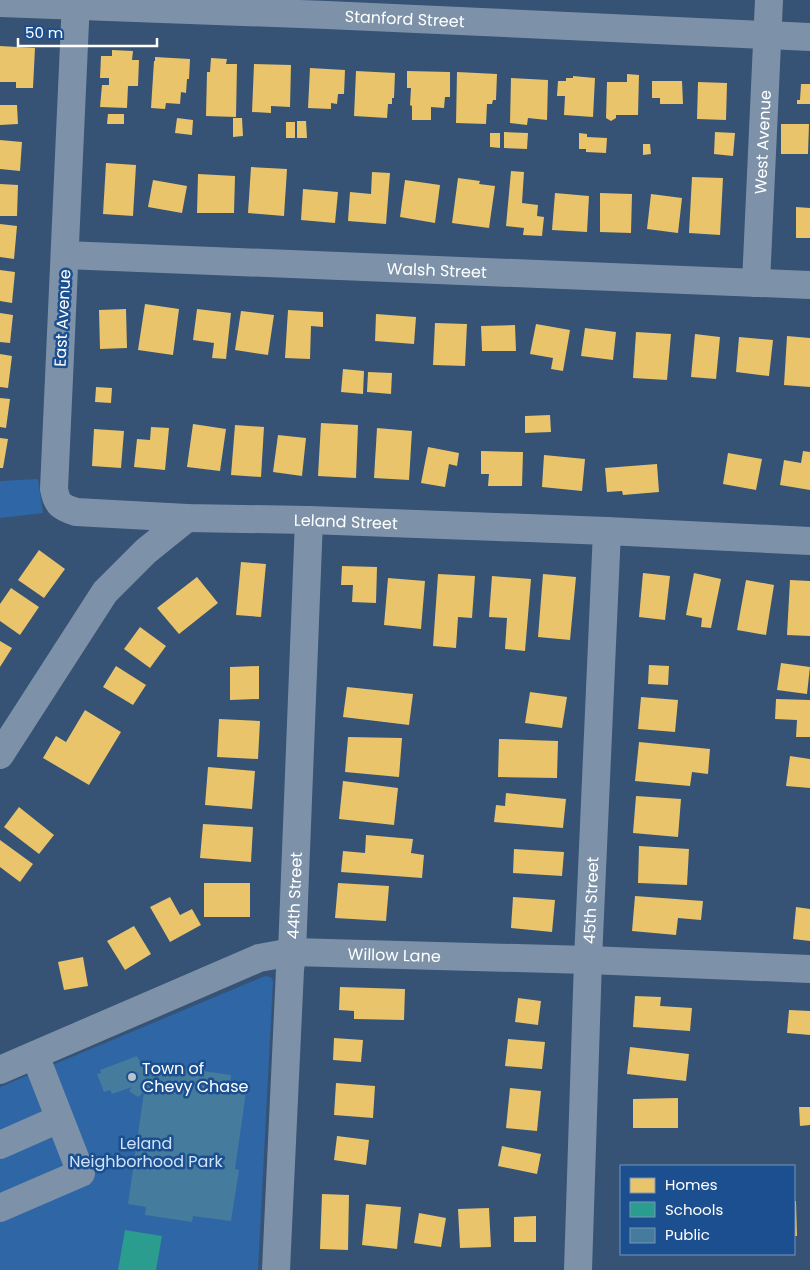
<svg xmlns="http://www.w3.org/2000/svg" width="810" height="1270" font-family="Poppins,sans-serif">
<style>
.green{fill:#2f66a5}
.homes{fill:#e9c46a}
.schools{fill:#2a9d8f}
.public{fill:#457b9d}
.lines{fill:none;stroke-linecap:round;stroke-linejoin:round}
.minor{stroke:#7d92a8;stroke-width:28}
.poi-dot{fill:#b9c2ce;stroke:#1b4f8f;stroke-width:2}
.labels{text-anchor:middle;stroke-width:5;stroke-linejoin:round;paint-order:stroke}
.street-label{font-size:16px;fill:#fff;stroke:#1b4f8f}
.poi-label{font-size:16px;fill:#fff;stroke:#1b4f8f;text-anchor:start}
.park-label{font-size:16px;fill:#cfe3fa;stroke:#1b4f8f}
</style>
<rect width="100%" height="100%" fill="#365274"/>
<g class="green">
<path d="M38,479L43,513L0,518V481Z"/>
<path d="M265,976L271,977L273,981L258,1270H0V1087Z"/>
</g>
<g class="homes">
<path d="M0,46L35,48L33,88H16V82H0Z"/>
<path d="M112,50L133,51L132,60H139L138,86H128L127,108L100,107L102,85H109V78H100L101,56H112Z"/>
<path d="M155,57L190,59L189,79H187L186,93L181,92L180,104L166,103L165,109L151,108L154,61H155Z"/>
<path d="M211,58L227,59L226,64H237L236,117L206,116L207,72H210Z"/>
<path d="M254,64L291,65L290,107L271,106V113L252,112Z"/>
<path d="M310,68L345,70L344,94H338L337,104L331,103V109L308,108Z"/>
<path d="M356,71L395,73L394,98H392V104H388L387,118L354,116Z"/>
<path d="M407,71L450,72V97H445L444,108L431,107V120H412V106L410,105L411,88H407Z"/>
<path d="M457,72L497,74L496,100H493L492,104H487L486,124L456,123Z"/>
<path d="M627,74L639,75L638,115H616V118L611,121L606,118L607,82H627Z"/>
<path d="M573,76L595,78L593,117L564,115L565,96H557L558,81H566V78H573Z"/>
<path d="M511,78L548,80L547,120L528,118L527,125L510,123Z"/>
<path d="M652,81H682L683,104H660V98H652Z"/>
<path d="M698,82L727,83L726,120L697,119Z"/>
<path d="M801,84H810V104H797V100H800Z"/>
<path d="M0,105H17L18,124L0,125Z"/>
<path d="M108,114H124V124H107Z"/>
<path d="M177,118L193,120L192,135L175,133Z"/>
<path d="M233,118H242L243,136L233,137Z"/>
<path d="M297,121H306L307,138H297Z"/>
<rect x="286" y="122" width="9" height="16"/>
<path d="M781,124H809L808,154H781Z"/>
<path d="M504,132L528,133L527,149L504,148Z"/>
<path d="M715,132L735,133L733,156L714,154Z"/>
<path d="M490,133H500V148L490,147Z"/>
<path d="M579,133L587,134V137L607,138L606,153L586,152V149H579Z"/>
<path d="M0,140L22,142L20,171L0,169Z"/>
<path d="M643,144H650L651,154L643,155Z"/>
<path d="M106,163L136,165L133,216L103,214Z"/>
<path d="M251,167L287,169L284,216L248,213Z"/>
<path d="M511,171L524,172L522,203L538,205L537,216L544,217L542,236L523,235L524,228L506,226Z"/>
<path d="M372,172L390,173L386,224L348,221L350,192L371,194Z"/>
<path d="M198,174L235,176L234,213H197Z"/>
<path d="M692,177L723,178L720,235L689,233Z"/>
<path d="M458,178L480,181L479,184L495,186L489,228L452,223Z"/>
<path d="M153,180L187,186L182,213L148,207Z"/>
<path d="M405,180L440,185L435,223L400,217Z"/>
<path d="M0,184L18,185L17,216H0Z"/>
<path d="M303,189L338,192L335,223L301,220Z"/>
<path d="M555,193L589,196L587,232L552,230Z"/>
<path d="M600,193L632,194L631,233L600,232Z"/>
<path d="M651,194L682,198L678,233L647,229Z"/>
<path d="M796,207L810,208V238H796Z"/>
<path d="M0,224L17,226L14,259L0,257Z"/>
<path d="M0,270L15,272L12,303L0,301Z"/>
<path d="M145,304L179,309L173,355L138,350Z"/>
<path d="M126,309L127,348L100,349L99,310Z"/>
<path d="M197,309L231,313L226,359L212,358L214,343L193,340Z"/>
<path d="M288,310L323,312V327L311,326L310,359L285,358Z"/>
<path d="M241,311L274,315L268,355L235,350Z"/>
<path d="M0,313L13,315L10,343L0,342Z"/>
<path d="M376,314L416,317L414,344L375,341Z"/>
<path d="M435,323L467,324L465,366L433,365Z"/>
<path d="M536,324L570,330L563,371L551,369L553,358L530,354Z"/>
<path d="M515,325L516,351H482L481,326Z"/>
<path d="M585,328L616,332L613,360L581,356Z"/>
<path d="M636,332L671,334L667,380L633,378Z"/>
<path d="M695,334L720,337L716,379L691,377Z"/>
<path d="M787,336L810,338V387L784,385Z"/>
<path d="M739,337L773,340L769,376L736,372Z"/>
<path d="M0,354L12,356L8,388L0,387Z"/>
<path d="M343,369L364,371L363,394L341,392Z"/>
<path d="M368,372L392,373L391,394L367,392Z"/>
<path d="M96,387L112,388L111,403L95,402Z"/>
<path d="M0,398L10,399L6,428L0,427Z"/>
<path d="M550,415L551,432L525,433V416Z"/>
<path d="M321,423L358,425L356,478L318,476Z"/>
<path d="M193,424L226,429L220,471L187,467Z"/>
<path d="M235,425L264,427L261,477L231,475Z"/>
<path d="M151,427L169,428L165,470L134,467L137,439L150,440Z"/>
<path d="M377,428L412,431L409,480L374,478Z"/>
<path d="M94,429L124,431L121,468L92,466Z"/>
<path d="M278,435L306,438L302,476L273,472Z"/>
<path d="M0,438L8,439L3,468H0Z"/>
<path d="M428,447L459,453L457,466L449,464L445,487L421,483Z"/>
<path d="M481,451L523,452L522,486H488L489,474H481Z"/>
<path d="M803,451L810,452V490L780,485L784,460L801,463Z"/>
<path d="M728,453L762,459L756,490L723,484Z"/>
<path d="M544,455L585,459L582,491L542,487Z"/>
<path d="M657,464L659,492L623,495L622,491L607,492L605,468Z"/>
<path d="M39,550L65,569L44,598L18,580Z"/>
<path d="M241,562L266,564L261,617L236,615Z"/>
<path d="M342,566L377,567L376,603L352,602L353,585H341Z"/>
<path d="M643,573L670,576L665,620L639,617Z"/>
<path d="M694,573L721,579L711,628L701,627L702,618L686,615Z"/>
<path d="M438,574L475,576L472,618L458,617L456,648L433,646Z"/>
<path d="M543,574L576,577L570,640L538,637Z"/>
<path d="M492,576L531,579L525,651L505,649L507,618L489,617Z"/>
<path d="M197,577L218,603L179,634L157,608Z"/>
<path d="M388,578L425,581L421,629L384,625Z"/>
<path d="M746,580L774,585L766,635L737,630Z"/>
<path d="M790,580L810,581V636L787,635Z"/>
<path d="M11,588L39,607L20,635L0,621V604Z"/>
<path d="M140,627L166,646L150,668L124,649Z"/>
<path d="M0,641L12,648L0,667Z"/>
<path d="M781,663L810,667L807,694L777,690Z"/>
<path d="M649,665L669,666L668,685L648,684Z"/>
<path d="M116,666L146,685L133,705L103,687Z"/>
<path d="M259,666V699L230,700V667Z"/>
<path d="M347,687L413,694L409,725L343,717Z"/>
<path d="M530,692L567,697L562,728L525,723Z"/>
<path d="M641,697L678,700L675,732L638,729Z"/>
<path d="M776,699L810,700V737H796L797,720L775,719Z"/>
<path d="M85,710L121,732L89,785L43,758L56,736L66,742Z"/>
<path d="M219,719L260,721L258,759L217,757Z"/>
<path d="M348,737L402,738L399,777L345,772Z"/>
<path d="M499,739L558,741L557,778L498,777Z"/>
<path d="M639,742L710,749L708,774L692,772L690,786L635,781Z"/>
<path d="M790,756L810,759V788L786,786Z"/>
<path d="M208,767L255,771L252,809L205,805Z"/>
<path d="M343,781L398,788L394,825L339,819Z"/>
<path d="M506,793L566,799L563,828L494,822L496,805L505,806Z"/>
<path d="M636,796L681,799L678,837L633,833Z"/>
<path d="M19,807L54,835L39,854L4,827Z"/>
<path d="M203,824L253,827L251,862L200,858Z"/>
<path d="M366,835L413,839L411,853L424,855L422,878L341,872L343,851L365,853Z"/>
<path d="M0,840L33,864L20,882L0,867Z"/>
<path d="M639,846L689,849L687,885L638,883Z"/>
<path d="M514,849L564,852L562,876L513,873Z"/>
<rect x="204" y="883" width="46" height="34"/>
<path d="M338,883L389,886L386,921L335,918Z"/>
<path d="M635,896L703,901L701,920L678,918L676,935L632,931Z"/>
<path d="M170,897L180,915L192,909L201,925L170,942L150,907Z"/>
<path d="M513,897L555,900L552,932L511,928Z"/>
<path d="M796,907L810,909V941L793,939Z"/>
<path d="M134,926L151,954L125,970L107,941Z"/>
<path d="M83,957L88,986L64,990L58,962Z"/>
<path d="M340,987L405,989L404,1020L354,1019V1011L339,1010Z"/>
<path d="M635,996L661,997L660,1006L692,1008L690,1031L633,1027Z"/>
<path d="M518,998L541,1001L538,1025L515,1022Z"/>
<path d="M789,1010L810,1011V1035L787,1033Z"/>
<path d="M334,1038L363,1040L361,1062L333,1060Z"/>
<path d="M508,1039L545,1042L542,1069L505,1066Z"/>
<path d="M630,1047L689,1054L686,1081L627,1074Z"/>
<path d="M336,1083L375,1086L373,1118L334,1115Z"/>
<path d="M510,1088L541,1091L537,1131L506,1128Z"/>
<path d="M678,1098V1128H633V1099Z"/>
<path d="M799,1107H810V1125L800,1126Z"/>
<path d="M337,1136L369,1140L366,1165L334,1160Z"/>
<path d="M502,1146L541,1154L537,1174L498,1166Z"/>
<path d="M322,1194L349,1195L348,1250L320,1249Z"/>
<path d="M794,1201H796L797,1236H794Z"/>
<path d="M366,1204L401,1207L397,1249L362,1245Z"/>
<path d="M489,1208L491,1247L460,1248L458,1209Z"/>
<path d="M419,1213L446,1218L441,1247L414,1243Z"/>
<path d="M536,1216V1242H514V1217Z"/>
</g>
<path class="schools" d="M125,1230L162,1236L156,1270H118Z"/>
<path class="public" d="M137,1056L145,1071L166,1073L168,1066L231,1075L230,1084L247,1085L235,1169L239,1170L231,1221L193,1216L192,1222L145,1215L146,1207L128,1204L144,1092L138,1097L129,1091L132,1087L112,1094L110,1090L104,1092L97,1074L101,1073L100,1070Z"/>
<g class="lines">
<g class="minor">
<path id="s1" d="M76,0L54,489C57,505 61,507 76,512L187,518L309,520L607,531L810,541"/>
<path id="s2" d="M0,3L327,15L810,37"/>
<path id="s3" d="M65,255L810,285"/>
<path id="s4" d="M756,283L769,0"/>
<path d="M0,755L105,592L146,551L187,518"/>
<path id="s5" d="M0,1070L259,958L292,952L588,960L810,969"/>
<path d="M0,1145L59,1119"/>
<path d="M0,1208L81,1173L35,1055"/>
<path id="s6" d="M276,1270L290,970L292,952L309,520"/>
<path id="s7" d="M578,1270L588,960L607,531"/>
</g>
</g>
<circle class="poi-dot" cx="132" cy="1077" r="5"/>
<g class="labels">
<g class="street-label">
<text dy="6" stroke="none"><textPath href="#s2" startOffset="405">Stanford Street</textPath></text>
<text dy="6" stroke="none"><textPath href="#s4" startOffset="141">West Avenue</textPath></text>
<text dy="6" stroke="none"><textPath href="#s3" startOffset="372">Walsh Street</textPath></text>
<text transform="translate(62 318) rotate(-87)" y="6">East Avenue</text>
<text dy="6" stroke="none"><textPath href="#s1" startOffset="794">Leland Street</textPath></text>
<text dy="6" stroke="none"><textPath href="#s6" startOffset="375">44th Street</textPath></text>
<text dy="6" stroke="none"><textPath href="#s7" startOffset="370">45th Street</textPath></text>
<text dy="6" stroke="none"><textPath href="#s5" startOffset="418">Willow Lane</textPath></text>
</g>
<g class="poi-label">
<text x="142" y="1074">Town of<tspan x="142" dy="18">Chevy Chase</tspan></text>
</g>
<g class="park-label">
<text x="146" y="1149">Leland<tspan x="146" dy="18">Neighborhood Park</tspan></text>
</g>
</g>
<rect x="620" y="1165" width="175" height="90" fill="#1b4f8f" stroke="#7695bc"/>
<rect x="630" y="1178" width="25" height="15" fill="#e9c46a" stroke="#7695bc"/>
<text x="665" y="1190" font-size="15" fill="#ffffff">Homes</text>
<rect x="630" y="1202" width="25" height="15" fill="#2a9d8f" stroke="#7695bc"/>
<text x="665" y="1215" font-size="15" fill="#ffffff">Schools</text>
<rect x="630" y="1228" width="25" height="15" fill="#457b9d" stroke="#7695bc"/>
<text x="665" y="1240" font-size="15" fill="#ffffff">Public</text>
<path d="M18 38v8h139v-8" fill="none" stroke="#ffffff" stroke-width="2.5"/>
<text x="25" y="38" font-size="15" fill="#ffffff" stroke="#1b4f8f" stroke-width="4" paint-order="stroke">50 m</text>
</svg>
